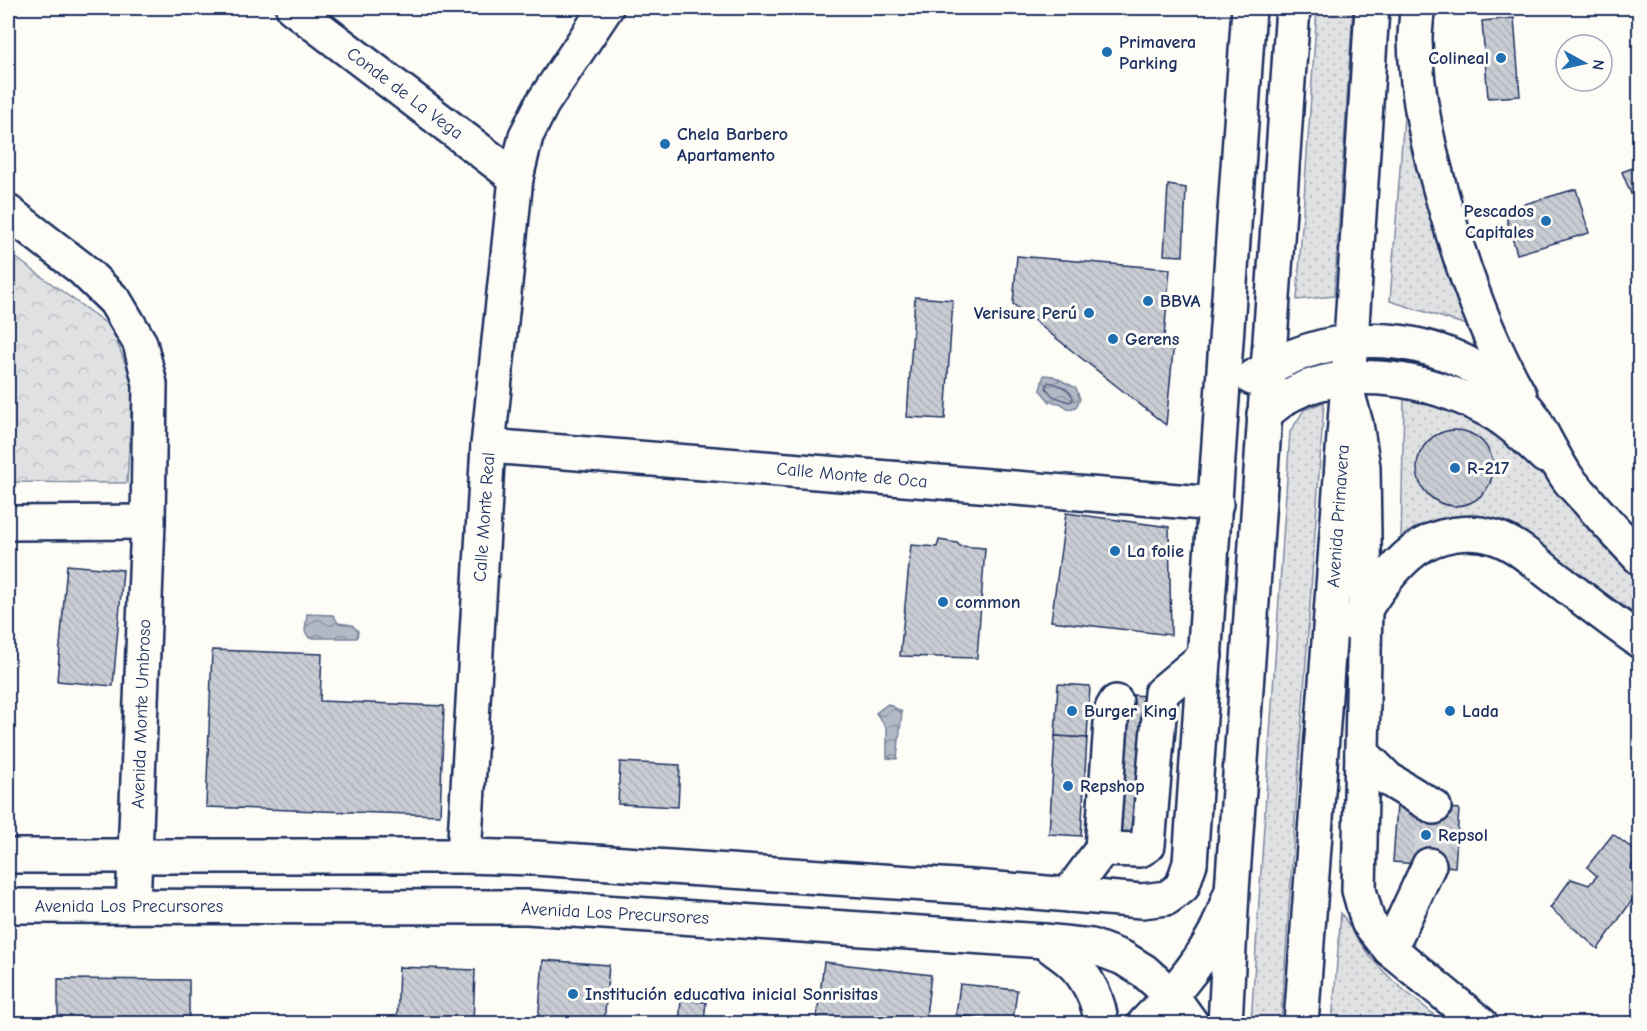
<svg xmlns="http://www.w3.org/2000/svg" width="1647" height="1031" font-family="'Comic Neue',sans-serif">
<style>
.grass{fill:url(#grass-dots);stroke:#7e88a0;stroke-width:1.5}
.forest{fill:url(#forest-crowns);stroke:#7e88a0;stroke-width:1.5}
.water{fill:url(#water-waves);stroke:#76819c;stroke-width:1.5}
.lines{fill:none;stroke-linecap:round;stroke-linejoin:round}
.shore{stroke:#586687;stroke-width:1.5}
.building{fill:url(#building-back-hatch);stroke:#1b2f5e;stroke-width:1.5}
.minor-tunnel{stroke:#d0d3d8;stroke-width:33;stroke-dasharray:33 16;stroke-linecap:butt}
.minor-casing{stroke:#1b2f5e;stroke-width:38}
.major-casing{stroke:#1b2f5e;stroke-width:38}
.highway-casing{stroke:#1b2f5e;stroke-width:38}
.minor{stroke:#fdfcf7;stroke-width:33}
.major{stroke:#fdfcf7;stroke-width:33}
.highway{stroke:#fdfcf7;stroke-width:33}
.poi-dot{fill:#1f6fb2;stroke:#fdfcf7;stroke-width:2}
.labels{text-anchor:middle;stroke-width:6;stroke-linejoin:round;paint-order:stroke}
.poi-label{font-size:18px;font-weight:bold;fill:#1b2f5e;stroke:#fdfcf7;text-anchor:start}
.street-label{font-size:18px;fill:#1b2f5e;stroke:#fdfcf7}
</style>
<defs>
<pattern id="grass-dots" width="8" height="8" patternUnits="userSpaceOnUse" patternTransform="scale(1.5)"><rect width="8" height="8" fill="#e0e1e3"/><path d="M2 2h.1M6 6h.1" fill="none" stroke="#c0c1c5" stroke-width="1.8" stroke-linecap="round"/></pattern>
<pattern id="forest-crowns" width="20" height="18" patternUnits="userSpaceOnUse" patternTransform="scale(1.5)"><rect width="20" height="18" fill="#e0e1e3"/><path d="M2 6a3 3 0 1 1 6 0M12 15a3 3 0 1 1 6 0" fill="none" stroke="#c0c1c5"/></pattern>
<pattern id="water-waves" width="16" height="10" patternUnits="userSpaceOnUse" patternTransform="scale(1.5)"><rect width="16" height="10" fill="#b3b8c5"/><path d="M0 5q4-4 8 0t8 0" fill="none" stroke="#9196a3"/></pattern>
<pattern id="building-back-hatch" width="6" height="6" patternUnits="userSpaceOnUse" patternTransform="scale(1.5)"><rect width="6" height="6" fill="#c9ccd3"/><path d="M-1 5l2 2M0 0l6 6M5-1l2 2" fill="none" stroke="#acb0b8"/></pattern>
</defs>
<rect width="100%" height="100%" fill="#fdfcf7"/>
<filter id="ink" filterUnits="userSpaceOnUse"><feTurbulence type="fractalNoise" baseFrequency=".0167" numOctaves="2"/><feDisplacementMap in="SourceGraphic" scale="12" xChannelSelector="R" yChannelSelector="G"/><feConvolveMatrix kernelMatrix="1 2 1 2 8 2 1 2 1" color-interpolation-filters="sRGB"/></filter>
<g filter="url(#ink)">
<g class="grass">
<path d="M1317,8H1353L1334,296L1297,300Z"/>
<path d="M1405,103L1470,326L1390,301Z"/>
<path d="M1404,399L1455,406L1512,439L1547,473L1639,571V617L1502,520L1444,522L1401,541Z"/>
<path d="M1324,402L1281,1023H1251L1290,432L1304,410Z"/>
<path d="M1341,913L1370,957L1393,981L1444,1023H1332Z"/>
</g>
<path class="forest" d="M8,252L111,327L133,383L127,483L8,482Z"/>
<g class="water">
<path d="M1044,375L1053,376L1076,388L1080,399L1076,407L1069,409L1060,403L1050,402L1040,390Z"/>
<path d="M307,614L333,615L338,623L352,625L358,631L357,638H309L305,631Z"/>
<path d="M888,704L902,712L897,759L887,758V729L876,713Z"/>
</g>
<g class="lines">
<path class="shore" d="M1048,382C1057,383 1070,389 1073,398L1072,401L1069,402L1053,396L1046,388Z"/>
</g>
<g class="building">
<path d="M1555,8H1594V11L1555,9Z"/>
<path d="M1514,18L1520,96L1488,98L1482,21Z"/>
<path d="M1640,165V216L1622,172Z"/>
<path d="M1168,185L1186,188L1183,256L1164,255Z"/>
<path d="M1576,189L1589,233L1517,254L1504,210Z"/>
<path d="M1017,256L1170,269L1164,337L1174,341L1166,425L1013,304Z"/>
<path d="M915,297L953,300L945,419L907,417Z"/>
<circle cx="1455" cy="468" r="38"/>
<path d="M1066,513L1169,527L1171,635L1051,621Z"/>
<path d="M939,540L957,543L960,546L985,548L977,658L900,656L911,545L937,547Z"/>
<path d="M67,565L123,570L113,686L57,681Z"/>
<path d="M212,650L322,654L320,701L444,706L440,815L206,807Z"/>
<path d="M1058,684L1090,686L1087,738L1055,736Z"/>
<path d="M1116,694L1147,696L1135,839L1105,837Z"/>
<path d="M1055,736L1087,738L1081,836L1049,834Z"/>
<path d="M620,762L680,765L678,807L618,804Z"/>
<path d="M1397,804L1459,809L1455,867L1393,862Z"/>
<path d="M1613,834L1638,853L1631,868L1640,876V889L1598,949L1550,908L1571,879L1589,885L1597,876L1587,867Z"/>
<path d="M543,960L609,965L604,1024H538Z"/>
<path d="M824,962L931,975L925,1024H884V1020L854,1016V1024H816Z"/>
<path d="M399,967L475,970L473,1024H397Z"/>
<path d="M58,979L189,980V1024H58Z"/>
<path d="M960,984L1017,990L1013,1022L956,1015Z"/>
<path d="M681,1000L706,1002L704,1021L727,1024H679Z"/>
</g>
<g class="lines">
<path class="minor-tunnel" d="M1429,865L1434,807"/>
<g class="minor-casing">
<g id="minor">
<path d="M293,8L516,178"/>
<path d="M8,212L82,269L115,301L140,343L150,384L148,522L133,906"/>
<path d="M488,446L1216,504"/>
<path d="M8,523L148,522"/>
<path d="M1362,753L1388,779L1434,807"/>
<path d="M1102,849L1112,709L1116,702"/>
<path d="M8,856H464L535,858L986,888L1142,901L1167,898L1182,887L1190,863"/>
<path d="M464,856L488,446L516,178L526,136L542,104L606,8"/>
<path d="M1068,895L1102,849L1140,850L1148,845L1161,693L1205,656"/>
<path d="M8,906L527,907L1044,941L1091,946L1123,958L1144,971L1172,996L1192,1024"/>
<path d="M1044,941C1052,948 1062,954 1070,961C1087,976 1100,1002 1101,1024"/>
<path d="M1390,949L1429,865"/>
<path d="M1144,1024C1171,996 1196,969 1214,935C1221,923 1225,908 1230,895"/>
</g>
</g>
<g class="major-casing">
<g id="major">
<path d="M1417,8C1417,18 1415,29 1415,39C1416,97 1430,155 1446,210C1464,274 1487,337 1520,396"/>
<path d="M1252,378C1340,319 1454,330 1527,409C1533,415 1537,425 1541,432C1549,447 1557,462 1566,476C1572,485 1580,492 1587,500C1604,520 1622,539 1640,558"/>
<path d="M1264,414C1272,408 1281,400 1290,395C1351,363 1430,379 1488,410C1508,420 1529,441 1545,456"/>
<path d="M1356,625C1370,599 1392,567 1415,550C1436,534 1470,529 1494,537C1514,543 1532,559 1548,572C1578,595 1608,619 1640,641"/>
<path d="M1190,863L1249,8"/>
<path d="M1225,1024L1232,891L1293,8"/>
<path d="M1301,1024L1351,341L1372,8"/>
</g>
</g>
<g class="highway-casing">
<path id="highway" d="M1347,391L1356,424L1363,467L1365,608L1359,890L1368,922L1390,949L1481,1024"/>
</g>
<use href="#minor" class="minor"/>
<use href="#major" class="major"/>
<use href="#highway" class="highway"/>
</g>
</g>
<g class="poi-dot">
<circle cx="1107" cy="52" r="6"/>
<circle cx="1501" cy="58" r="6"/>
<circle cx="665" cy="144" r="6"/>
<circle cx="1546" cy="221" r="6"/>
<circle cx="1148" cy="301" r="6"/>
<circle cx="1089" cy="313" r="6"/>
<circle cx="1113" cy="339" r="6"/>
<circle cx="1455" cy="468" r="6"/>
<circle cx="1115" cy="551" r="6"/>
<circle cx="943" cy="602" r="6"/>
<circle cx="1072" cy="711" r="6"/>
<circle cx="1450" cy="711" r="6"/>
<circle cx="1068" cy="786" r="6"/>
<circle cx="1426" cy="835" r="6"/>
<circle cx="573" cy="994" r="6"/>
</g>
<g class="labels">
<g class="poi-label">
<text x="1119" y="48">Primavera<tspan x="1119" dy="21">Parking</tspan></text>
<text x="1489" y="64" text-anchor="end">Colineal</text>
<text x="677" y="140">Chela Barbero<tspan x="677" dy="21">Apartamento</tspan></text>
<text x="1534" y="217" text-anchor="end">Pescados<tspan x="1534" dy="21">Capitales</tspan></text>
<text x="1160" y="307">BBVA</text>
<text x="1077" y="319" text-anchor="end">Verisure Perú</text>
<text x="1125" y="345">Gerens</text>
<text x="1467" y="474">R-217</text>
<text x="1127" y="557">La folie</text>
<text x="955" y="608">common</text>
<text x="1084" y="717">Burger King</text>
<text x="1462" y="717">Lada</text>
<text x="1080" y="792">Repshop</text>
<text x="1438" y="841">Repsol</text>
<text x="585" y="1000">Institución educativa inicial Sonrisitas</text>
</g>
<g class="street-label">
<text transform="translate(405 93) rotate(37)" y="6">Conde de La Vega</text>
<text transform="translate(852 475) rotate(5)" y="6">Calle Monte de Oca</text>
<text transform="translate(1338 516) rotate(-86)" y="6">Avenida Primavera</text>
<text transform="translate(484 517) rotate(-86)" y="6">Calle Monte Real</text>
<text transform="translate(141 714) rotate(-88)" y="6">Avenida Monte Umbroso</text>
<text x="129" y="912">Avenida Los Precursores</text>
<text transform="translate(615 913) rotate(3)" y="6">Avenida Los Precursores</text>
</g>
</g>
<rect width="1647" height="1031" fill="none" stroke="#fdfcf7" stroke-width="30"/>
<rect x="15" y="15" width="1617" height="1001" fill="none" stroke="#1b2f5e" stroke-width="2" filter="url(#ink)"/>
<g transform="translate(1584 63) rotate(98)"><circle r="28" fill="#fdfcf7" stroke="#a3aaba" stroke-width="1.5"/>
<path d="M0-4.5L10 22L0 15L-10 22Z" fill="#1f6fb2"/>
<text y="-9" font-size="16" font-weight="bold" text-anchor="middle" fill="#1b2f5e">N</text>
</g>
</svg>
